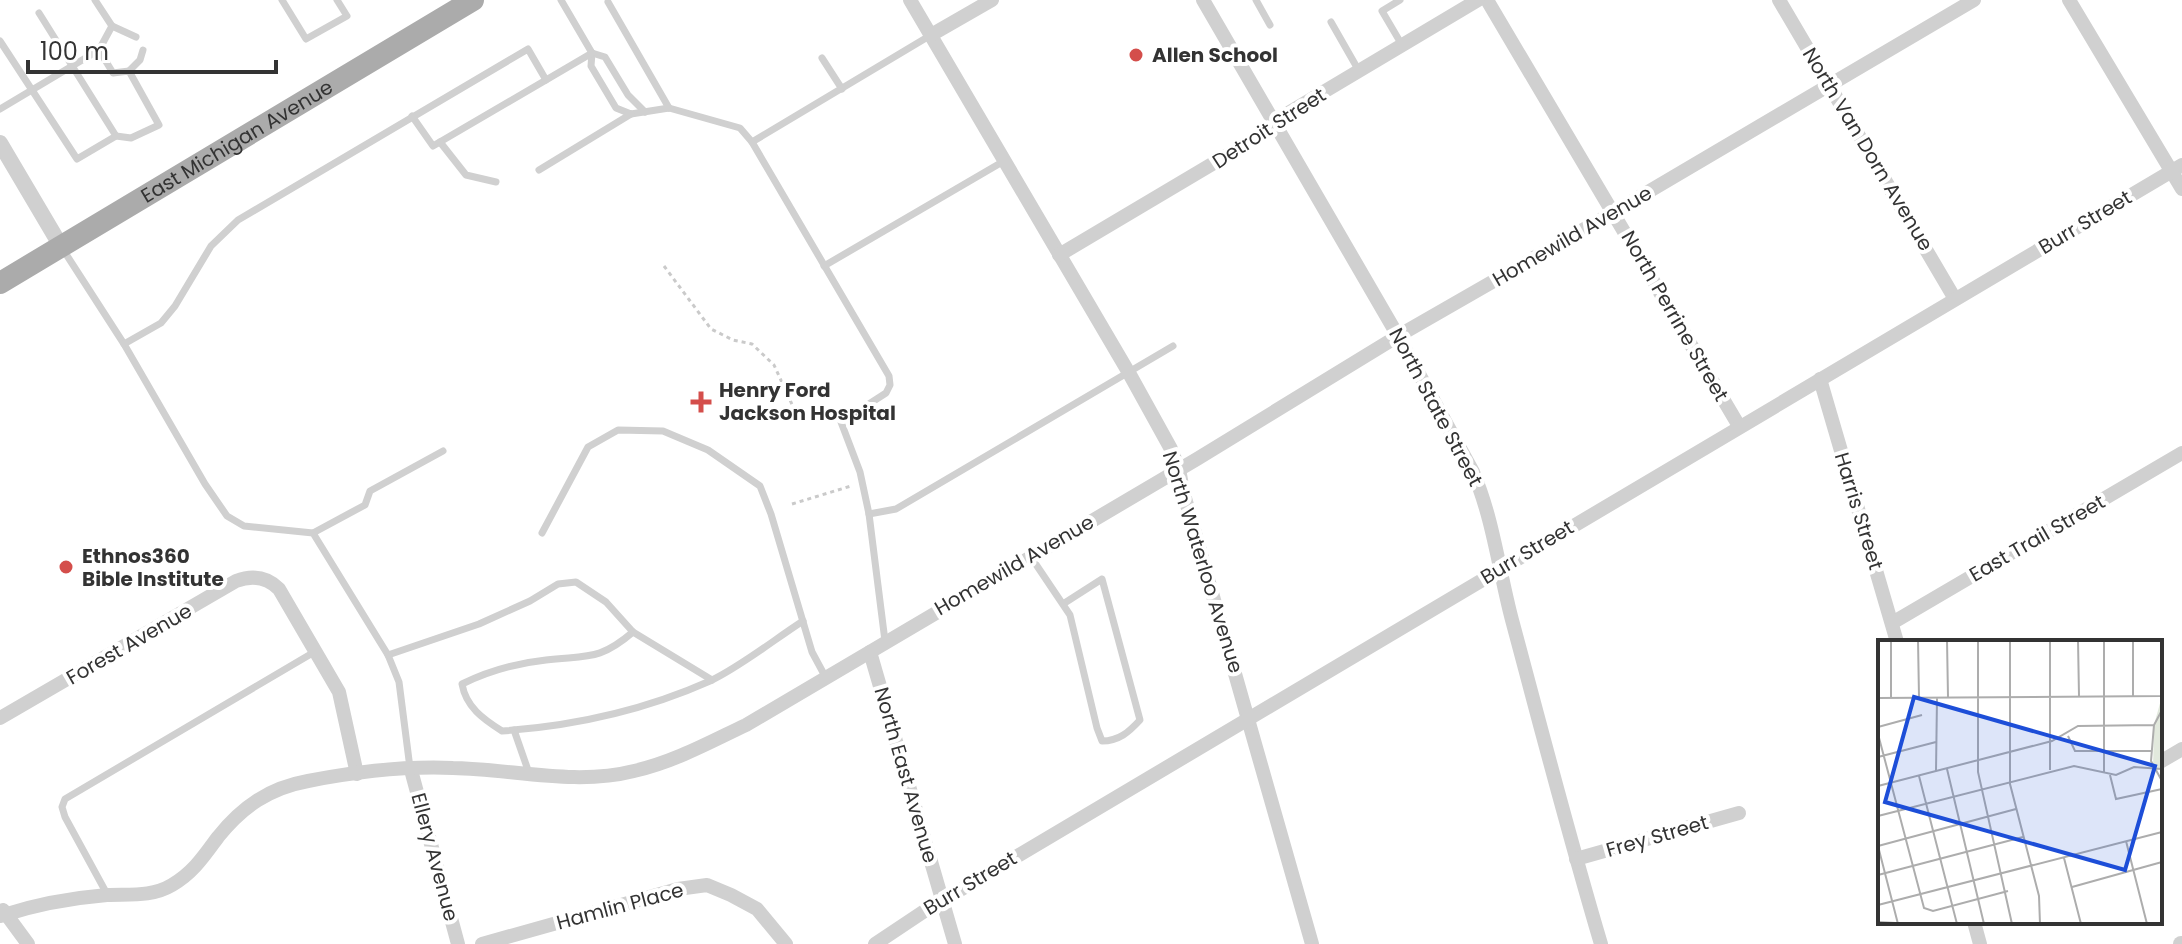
<svg xmlns="http://www.w3.org/2000/svg" width="2182" height="944" font-family="Poppins,sans-serif">
<style>
.lines{fill:none;stroke-linecap:round;stroke-linejoin:round}
.path{stroke:#cacaca;stroke-width:3;stroke-dasharray:4 4;stroke-linecap:butt}
.service{stroke:#d0d0d0;stroke-width:7}
.minor{stroke:#d0d0d0;stroke-width:14}
.tertiary{stroke:#d0d0d0;stroke-width:16}
.primary{stroke:#ababab;stroke-width:22}
.poi-dot{fill:#d44e4b;stroke:#fff;stroke-width:3}
.labels{text-anchor:middle;stroke-width:8;stroke-linejoin:round;paint-order:stroke}
.poi-label{font-size:20px;font-weight:bold;fill:#333;stroke:#fff;text-anchor:start}
.street-label{font-size:20px;fill:#333;stroke:#fff}
.inset-road{fill:none;stroke:#adadad;stroke-width:2}
.view{fill:#1d4ed8;fill-opacity:0.15;stroke:#1d4ed8;stroke-width:4}
.inset-edge{fill:none;stroke:#333;stroke-width:4}
</style>
<rect width="100%" height="100%" fill="#fff"/>
<g class="lines">
<g class="path">
<path d="M664,266L711,329L733,340L752,344L774,365L795,411"/>
<path d="M792,504L851,486"/>
</g>
<g class="service">
<path d="M282,0L306,39L347,16L337,0"/>
<path d="M561,0L592,53L591,66L616,108L631,114L669,108L740,128L752,142L889,376L890,385L886,393L841,422L860,472L869,514L885,641"/>
<path d="M1256,0L1270,25"/>
<path d="M1400,0L1382,11L1402,45"/>
<path d="M608,2L669,108"/>
<path d="M1331,22L1359,71"/>
<path d="M112,26L136,37"/>
<path d="M0,41L77,159L116,136L39,13"/>
<path d="M99,50L113,73L129,71L159,125L131,138L116,136"/>
<path d="M592,53L605,57L628,95L645,112"/>
<path d="M822,58L842,89"/>
<path d="M129,71L140,60L143,50"/>
<path d="M0,109L99,50L112,26L95,0"/>
<path d="M412,116L433,146L546,80"/>
<path d="M440,142L466,175L496,182"/>
<path d="M752,142L931,35"/>
<path d="M539,170L631,114"/>
<path d="M64,251L124,344L205,484L227,516L244,526L313,533L388,655L399,682L410,768"/>
<path d="M824,266L1004,161"/>
<path d="M124,344L161,323L175,306L211,246L238,220L528,49L546,80L592,53"/>
<path d="M869,514L896,509L1173,346"/>
<path d="M313,533L365,505L370,491L443,451"/>
<path d="M542,533L588,447L618,430L663,431L708,450L760,486L771,514L812,652L826,678"/>
<path d="M1031,557L1070,615L1097,728L1102,741C1119,741 1129,732 1140,720L1102,579L1063,604"/>
<path d="M633,632C599,661 588,655 546,660C518,663 488,671 462,684C466,707 483,719 502,731C573,726 645,710 710,681C740,667 775,639 803,621"/>
<path d="M388,655L479,624L530,601L558,584L576,582L606,602L633,632L712,680"/>
<path d="M514,730L529,773"/>
<path d="M107,894L65,817L62,807L65,799L316,651"/>
</g>
<g class="minor">
<path d="M910,0L1129,373L1171,449L1179,469L1183,491L1312,944"/>
<path d="M1203,0L1398,336L1473,472C1493,518 1499,571 1512,620C1541,728 1569,837 1601,944"/>
<path d="M1487,0L1739,426"/>
<path d="M1779,0L1955,299"/>
<path d="M2069,0L2182,189"/>
<path d="M931,35L992,0"/>
<path d="M1059,255L1256,138L1273,122L1478,0"/>
<path d="M1820,379L1897,642"/>
<path d="M1892,623L2182,453"/>
<path d="M870,652L955,944"/>
<path d="M0,718L236,581C252,575 267,577 279,589L339,692L357,774"/>
<path d="M2160,762L2182,749"/>
<path d="M411,770L458,944"/>
<path d="M1576,859L1739,813"/>
<path d="M3,910L28,944"/>
<path d="M0,916C34,905 71,898 107,895C130,894 152,897 172,885C193,873 204,856 218,837C242,807 269,788 308,781C354,772 406,766 453,768C513,769 575,786 634,771C674,762 710,742 746,725L1197,459L1398,336L1614,212L1974,0"/>
<path d="M1974,922L1980,944"/>
<path d="M482,944L678,889L707,885L731,895L757,909L786,944"/>
<path d="M875,944L923,912L2182,165"/>
</g>
<g class="tertiary">
<path d="M0,143L62,248"/>
<path d="M2181,944H2182"/>
</g>
<path class="primary" id="s1" d="M0,283L473,0"/>
</g>
<g class="poi-dot">
<circle cx="1136" cy="55" r="8"/>
<path d="M697 390h8v8h8v8h-8v8h-8v-8h-8v-8h8z"/>
<circle cx="66" cy="567" r="8"/>
</g>
<g class="labels">
<g class="poi-label">
<text x="1152" y="62">Allen School</text>
<text x="719" y="397">Henry Ford<tspan x="719" dy="23">Jackson Hospital</tspan></text>
<text x="82" y="563">Ethnos360<tspan x="82" dy="23">Bible Institute</tspan></text>
</g>
<g class="street-label">
<text transform="translate(1269 128) rotate(-33)" y="7">Detroit Street</text>
<text dy="7" stroke="none"><textPath href="#s1" startOffset="276">East Michigan Avenue</textPath></text>
<text transform="translate(1868 149) rotate(59)" y="7">North Van Dorn Avenue</text>
<text transform="translate(2085 222) rotate(-31)" y="7">Burr Street</text>
<text transform="translate(1572 236) rotate(-30)" y="7">Homewild Avenue</text>
<text transform="translate(1675 316) rotate(60)" y="7">North Perrine Street</text>
<text transform="translate(1436 407) rotate(62)" y="7">North State Street</text>
<text transform="translate(1859 511) rotate(73)" y="7">Harris Street</text>
<text transform="translate(2037 538) rotate(-30)" y="7">East Trail Street</text>
<text transform="translate(1527 552) rotate(-31)" y="7">Burr Street</text>
<text transform="translate(1203 562) rotate(73)" y="7">North Waterloo Avenue</text>
<text transform="translate(1014 565) rotate(-30)" y="7">Homewild Avenue</text>
<text transform="translate(129 644) rotate(-30)" y="7">Forest Avenue</text>
<text transform="translate(906 775) rotate(74)" y="7">North East Avenue</text>
<text transform="translate(1657 836) rotate(-16)" y="7">Frey Street</text>
<text transform="translate(435 857) rotate(75)" y="7">Ellery Avenue</text>
<text transform="translate(970 883) rotate(-31)" y="7">Burr Street</text>
<text transform="translate(620 906) rotate(-15)" y="7">Hamlin Place</text>
</g>
</g>
<g transform="translate(1878 640)">
<rect width="284" height="284" fill="#fff"/>
<path d="M284,56V129L275,130L276,85Z" fill="#e2e9dd"/>
<path class="inset-road" d="M40,0L41,57M69,0L70,57M100,0V132L134,284M132,0V144L161,256L162,284M200,0L201,56M255,0V56M283,0V72L276,85L273,121L284,141M0,1L48,0M0,58L284,56M13,58V0M0,87L44,75M0,94L46,268L55,271L130,251M190,96L197,111H273M0,117L58,102M69,129L106,284M172,130V0M58,131L59,58M226,133V0M232,135L238,159L284,149M41,136L79,284M0,146L174,101L200,86L276,85M0,176L196,126L238,135L256,127L284,129M248,201L269,284M0,206L138,169M0,206L20,284M186,218L203,284M0,235L145,197M194,247L284,222M0,265L284,192M0,282L35,284"/>
<path class="view" d="M36,57L277,126L247,230L7,162Z"/>
<rect width="284" height="284" class="inset-edge"/>
</g>
<path d="M28 60v12h248v-12" fill="none" stroke="#333333" stroke-width="4"/>
<text x="40" y="60" font-size="24" fill="#333333" stroke="#ffffff" stroke-width="6" paint-order="stroke">100 m</text>
</svg>
